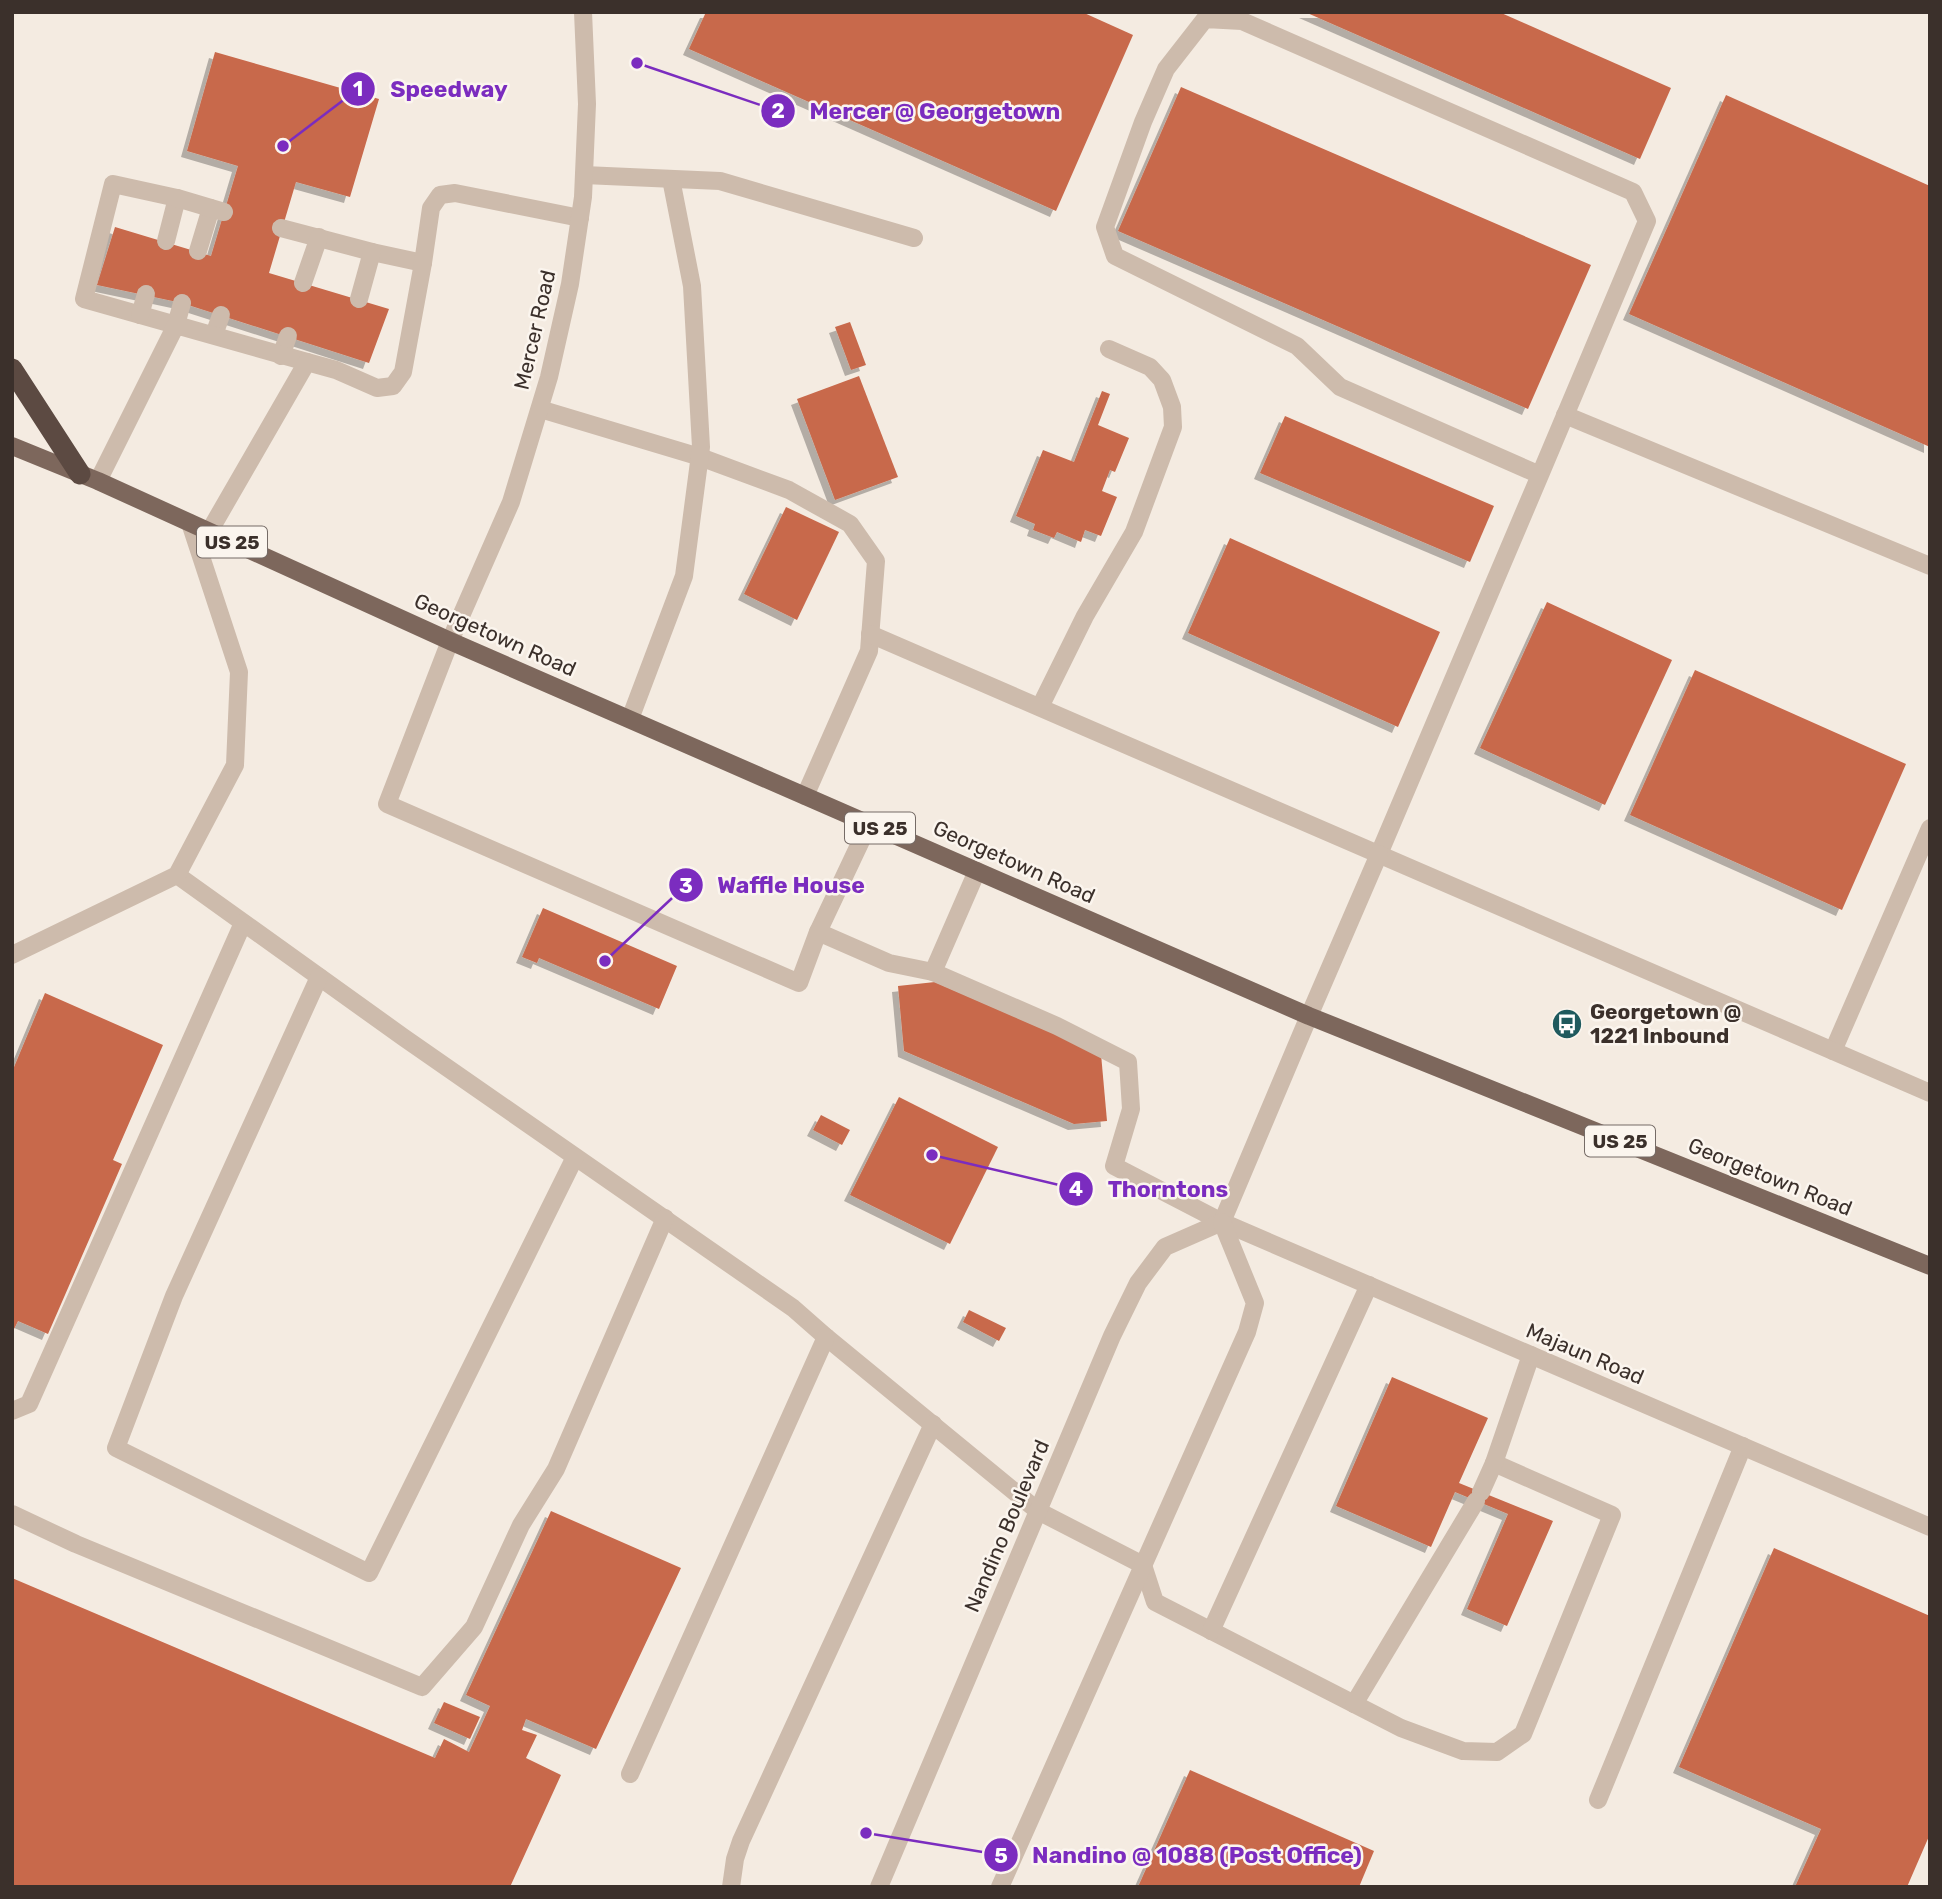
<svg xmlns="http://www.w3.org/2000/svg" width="1942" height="1899" font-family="Rubik,sans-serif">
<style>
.building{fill:#c8694b;filter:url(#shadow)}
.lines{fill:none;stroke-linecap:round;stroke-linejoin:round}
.service{stroke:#cdbbac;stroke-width:18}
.minor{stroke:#cdbbac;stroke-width:18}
.tertiary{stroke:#cdbbac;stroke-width:18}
.primary{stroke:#7d675c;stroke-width:18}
.motorway{stroke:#5c4a42;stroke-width:21}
.labels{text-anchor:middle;stroke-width:5;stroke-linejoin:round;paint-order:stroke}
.shield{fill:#fbf5ee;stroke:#756b66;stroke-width:2}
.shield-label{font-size:19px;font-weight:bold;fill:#3b302b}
.street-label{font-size:21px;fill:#3b302b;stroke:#fbf5ee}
.poi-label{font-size:21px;font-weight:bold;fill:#3b302b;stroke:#fbf5ee;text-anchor:start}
.leader{fill:none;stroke:#7b2cbf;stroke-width:2.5}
.callout-dot{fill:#7b2cbf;stroke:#fbf5ee;stroke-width:2.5}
.mark-label{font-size:21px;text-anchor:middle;font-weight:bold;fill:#fff}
.callout-label{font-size:23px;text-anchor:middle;font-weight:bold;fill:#7b2cbf;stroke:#fbf5ee;stroke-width:5;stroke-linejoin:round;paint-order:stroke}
</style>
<defs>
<filter id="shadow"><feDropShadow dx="-6" dy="6" stdDeviation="0" flood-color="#0004"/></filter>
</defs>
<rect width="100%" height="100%" fill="#f4ebe1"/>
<g class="building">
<path d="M706,12H1082L1133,35L1056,211L689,49Z"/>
<path d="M1305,12H1499L1671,88L1640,159Z"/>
<path d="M215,52L379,99L350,197L296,182L269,273L389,309L369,363L182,303L97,285L115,227L211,256L238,166L187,151Z"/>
<path d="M1181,87L1591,265L1528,409L1118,231Z"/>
<path d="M1726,95L1930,186V447L1629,314Z"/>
<path d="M850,322L866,365L851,370L835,327Z"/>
<path d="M859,376L898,477L835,500L797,399Z"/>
<path d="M1102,391L1110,394L1098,425L1129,438L1115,472L1110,470L1102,491L1117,497L1101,536L1085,530L1081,542L1057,532L1054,538L1033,530L1035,524L1016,516L1043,450L1074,462Z"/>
<path d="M1285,416L1494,506L1470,562L1260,473Z"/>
<path d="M786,507L839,532L797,620L744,594Z"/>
<path d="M1230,538L1440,632L1398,727L1188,633Z"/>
<path d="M1547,602L1672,660L1605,805L1480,748Z"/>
<path d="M1695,670L1906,764L1842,910L1630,815Z"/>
<path d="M543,908L677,966L659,1009L539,958L537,963L522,957Z"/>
<path d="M935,982L1101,1054L1107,1121L1074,1124L904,1051L898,986Z"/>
<path d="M45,993L163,1045L113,1160L122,1164L48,1334L18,1321L12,1333V1072Z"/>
<path d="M899,1097L998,1147L950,1244L850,1195Z"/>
<path d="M821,1115L850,1130L842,1145L813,1130Z"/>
<path d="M969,1310L1006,1328L999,1341L963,1322Z"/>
<path d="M1392,1377L1488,1418L1459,1483L1553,1521L1507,1626L1467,1609L1508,1514L1455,1492L1431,1547L1336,1506Z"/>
<path d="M551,1511L681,1568L596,1749L526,1719L522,1730L537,1735L526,1758L561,1775L510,1887H12V1578L435,1758L444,1739L469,1752L490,1706L466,1695Z"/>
<path d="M1774,1548L1930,1616V1834L1907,1887H1795L1821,1829L1679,1767Z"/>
<path d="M444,1702L480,1717L470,1739L434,1723Z"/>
<path d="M1190,1770L1374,1851L1359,1887H1138Z"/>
</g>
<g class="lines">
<g class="service">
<path d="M584,175L720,181L914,238"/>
<path d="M281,228L372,252L423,263"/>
<path d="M166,241L177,198"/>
<path d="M198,251L211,208"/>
<path d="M303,283L319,237"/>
<path d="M359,299L372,252"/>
<path d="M182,303L176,325L84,299L113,184L177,198L224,212"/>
<path d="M140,315L146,294"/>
<path d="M214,335L221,315"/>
<path d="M281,356L288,336"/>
<path d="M540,409L700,457L789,490L850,524L876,561L869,651L805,796"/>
<path d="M1565,415L1930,566"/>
<path d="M98,481L176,325L307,362"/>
<path d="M209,532L307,362L336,370L377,388L393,386L403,372L423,263L431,208L440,195L455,193L580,218"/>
<path d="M450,641L387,804L799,983L818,932L889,963L933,972L1057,1026L1128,1062L1131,1109L1114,1166L1222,1222"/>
<path d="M1040,707L1085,616L1134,532L1173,427L1172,407L1162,380L1150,367L1109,349"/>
<path d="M630,719L684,576L701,447L692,286L671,179"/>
<path d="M1379,854L1540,475L1647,221L1633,192L1242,21L1205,19L1166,69L1143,122L1105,227L1115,256L1297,346L1340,387L1540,475"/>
<path d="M177,875L403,1037L793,1308L826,1337L1038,1511L1143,1565L1155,1602L1401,1728L1463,1751L1497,1752L1523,1734L1612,1515L1494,1463"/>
<path d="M818,932L869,824"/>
<path d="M12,955L177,875L235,765L239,672L190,523"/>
<path d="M933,972L977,871"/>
<path d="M319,977L174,1296L116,1448L369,1573L575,1157"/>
<path d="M1833,1051L1930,828"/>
<path d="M12,1411L29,1404L243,923"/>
<path d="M1481,1492L1494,1463L1531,1355"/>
<path d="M12,1514L76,1544L422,1687L474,1627L521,1525L556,1469L665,1218"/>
<path d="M1211,1631L1369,1285"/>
<path d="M1354,1704L1476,1501"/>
<path d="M630,1774L826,1337"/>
<path d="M1598,1800L1743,1446"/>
<path d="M731,1887L735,1859L741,1841L933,1424"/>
</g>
<g class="minor">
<path d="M870,634L1930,1093"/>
<path d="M1309,1016L1379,854"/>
<path d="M1222,1222L1930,1527"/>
</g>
<g class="tertiary">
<path d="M450,641L511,502L549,377L570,284L583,197L587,104L583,12"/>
<path d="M879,1887L1112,1336L1138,1283L1165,1247L1222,1222L1309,1016"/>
<path d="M1000,1887L1247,1332L1255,1303L1222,1222"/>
</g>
<path class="primary" d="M12,446L98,481L450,641L1309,1016L1930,1266"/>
<path class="motorway" d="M12,369L80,474"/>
</g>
<defs>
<g id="bus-disc" transform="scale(1.575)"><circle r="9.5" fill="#1f5a5e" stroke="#fbf5ee"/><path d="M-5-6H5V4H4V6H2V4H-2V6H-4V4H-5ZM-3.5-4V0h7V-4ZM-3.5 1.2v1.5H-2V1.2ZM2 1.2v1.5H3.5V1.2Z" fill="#fff"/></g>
</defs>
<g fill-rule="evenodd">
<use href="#bus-disc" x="1567" y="1024"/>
</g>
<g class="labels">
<g class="shield">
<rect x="197" y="526.5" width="70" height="31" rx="5"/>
<rect x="845" y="812.5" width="70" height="31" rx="5"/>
<rect x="1585" y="1125.5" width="70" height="31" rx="5"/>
</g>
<g class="shield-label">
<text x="232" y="549">US 25</text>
<text x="880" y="835">US 25</text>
<text x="1620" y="1148">US 25</text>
</g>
<g class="street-label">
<text transform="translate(535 330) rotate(-77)" y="7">Mercer Road</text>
<text transform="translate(495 635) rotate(24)" y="7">Georgetown Road</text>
<text transform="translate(1014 862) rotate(24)" y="7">Georgetown Road</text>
<text transform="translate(1770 1177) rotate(22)" y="7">Georgetown Road</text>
<text transform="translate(1585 1354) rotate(23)" y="7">Majaun Road</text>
<text transform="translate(1007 1526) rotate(-67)" y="7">Nandino Boulevard</text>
</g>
<g class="poi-label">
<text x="1590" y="1019">Georgetown @<tspan x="1590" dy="24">1221 Inbound</tspan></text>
</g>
</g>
<path class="leader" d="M283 146L358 89M637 63L778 111M605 961L686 885M932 1155L1076 1189M866 1833L1001 1855"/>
<g class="callout-dot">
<circle cx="283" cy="146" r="7"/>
<circle cx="637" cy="63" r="7"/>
<circle cx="605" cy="961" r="7"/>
<circle cx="932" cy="1155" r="7"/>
<circle cx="866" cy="1833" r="7"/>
<circle cx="358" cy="89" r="18"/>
<circle cx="778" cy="111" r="18"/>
<circle cx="686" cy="885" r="18"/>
<circle cx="1076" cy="1189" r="18"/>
<circle cx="1001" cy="1855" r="18"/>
</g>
<g class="mark-label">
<text x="358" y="96">1</text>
<text x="778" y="118">2</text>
<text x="686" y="893">3</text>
<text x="1076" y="1196">4</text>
<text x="1001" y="1863">5</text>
</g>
<g class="callout-label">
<text x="449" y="97">Speedway</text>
<text x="935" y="119">Mercer @ Georgetown</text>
<text x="791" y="893">Waffle House</text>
<text x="1168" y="1197">Thorntons</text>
<text x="1197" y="1863">Nandino @ 1088 (Post Office)</text>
</g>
<rect width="1942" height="1899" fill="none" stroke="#3b302b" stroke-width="28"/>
</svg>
